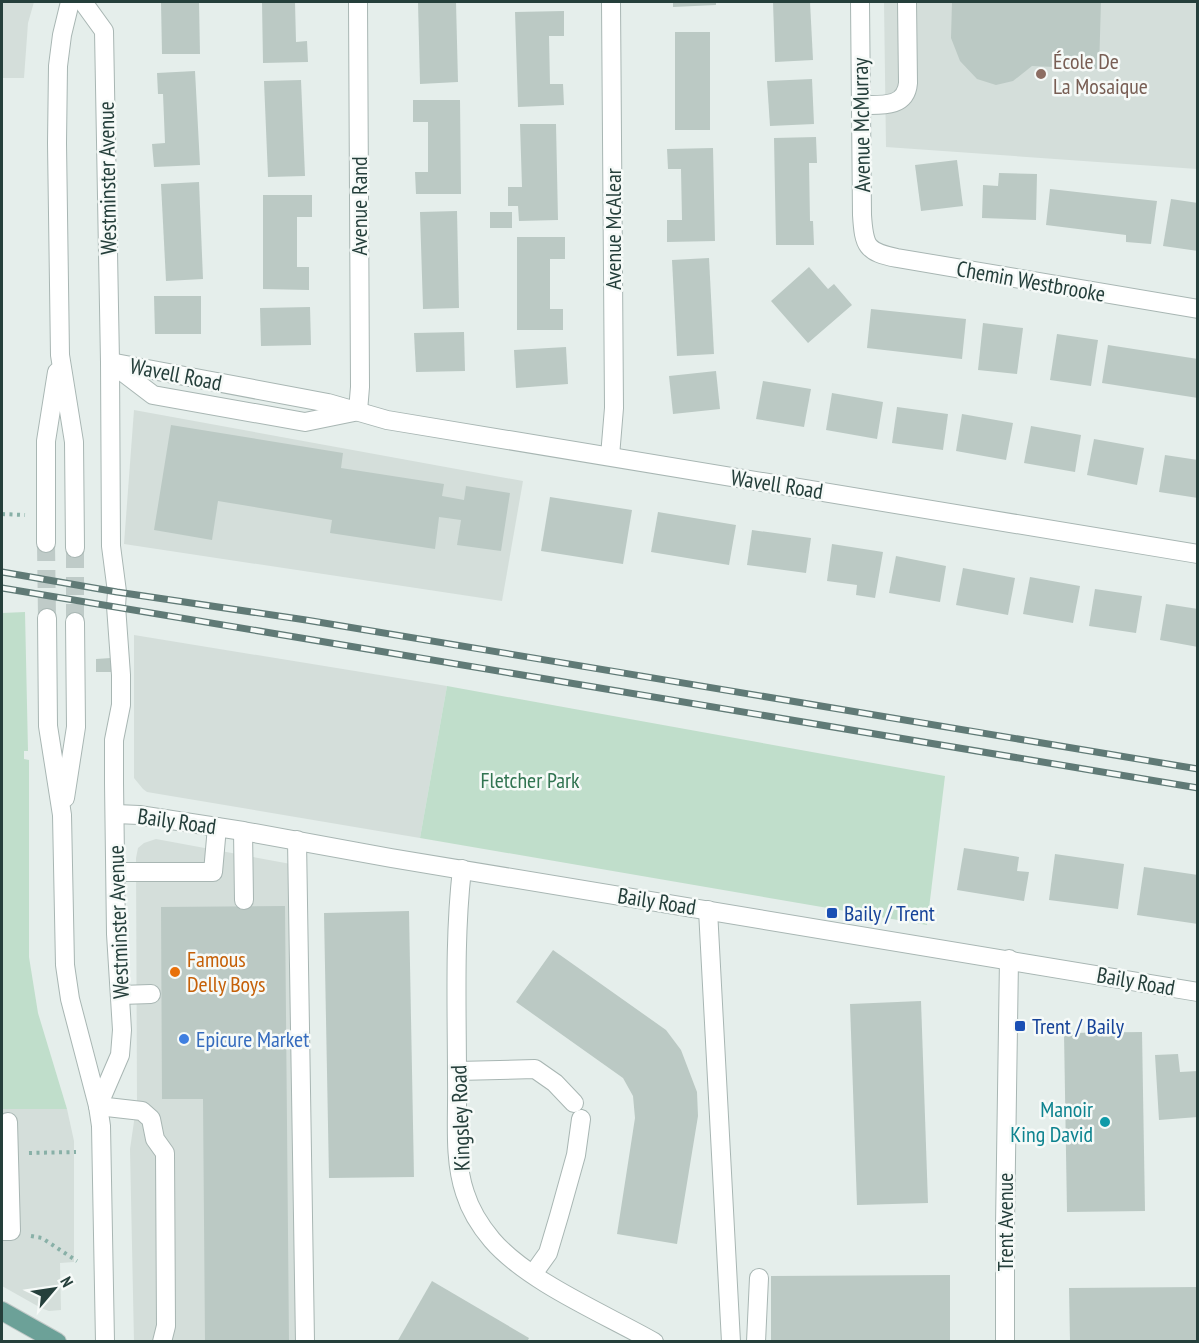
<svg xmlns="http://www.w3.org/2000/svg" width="1199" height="1343" font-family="'PT Sans Narrow',sans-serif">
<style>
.built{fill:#d4deda}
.green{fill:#c0decb}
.building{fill:#bbc9c4}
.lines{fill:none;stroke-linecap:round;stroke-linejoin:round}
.minor-tunnel{stroke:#bfcbc8;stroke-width:18;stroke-dasharray:18 9;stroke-linecap:butt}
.minor-casing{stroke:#a8b6b3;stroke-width:20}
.major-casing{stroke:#c2c9c8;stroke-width:20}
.path{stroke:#88b0a7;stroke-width:4;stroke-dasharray:3 4.5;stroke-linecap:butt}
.minor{stroke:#fff;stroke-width:18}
.major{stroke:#6ca198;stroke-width:18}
.rail-casing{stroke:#607a76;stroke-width:7}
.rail{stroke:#f6faf8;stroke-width:4.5;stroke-dasharray:14;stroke-linecap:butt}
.education-dot{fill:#8d6e63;stroke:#f6faf8;stroke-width:2}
.transit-dot{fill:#1a4fb4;stroke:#f6faf8;stroke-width:2}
.food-dot{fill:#e8710a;stroke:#f6faf8;stroke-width:2}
.shop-dot{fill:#3f7fe0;stroke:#f6faf8;stroke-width:2}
.culture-dot{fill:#0f9aa8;stroke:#f6faf8;stroke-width:2}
.labels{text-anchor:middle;stroke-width:5;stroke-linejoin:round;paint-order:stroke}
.education-label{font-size:22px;fill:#785e54;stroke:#f6faf8;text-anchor:start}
.street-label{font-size:22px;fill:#253f3b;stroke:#f6faf8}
.park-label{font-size:22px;fill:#317451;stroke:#f6faf8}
.transit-label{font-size:22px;fill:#164399;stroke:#f6faf8;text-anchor:start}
.food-label{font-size:22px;fill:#c56008;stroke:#f6faf8;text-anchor:start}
.shop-label{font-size:22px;fill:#366cbe;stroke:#f6faf8;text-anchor:start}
.culture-label{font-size:22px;fill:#0d838f;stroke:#f6faf8;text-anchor:end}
</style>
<rect width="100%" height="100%" fill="#e5eeeb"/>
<g class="built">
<path d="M2,2H34L28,23L24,78H2Z"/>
<path d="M884,2H1197V169L886,147Z"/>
<path d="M134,410L523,481L502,601L124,544Z"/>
<path d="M134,635L447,686L420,838L147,792L143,789L134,778Z"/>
<path d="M156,839L307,867V1341L134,1342L130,1149L137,1101L136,858L138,848L144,843Z"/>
<path d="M2,1109H67L74,1141V1262L60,1263L61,1310L49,1311L41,1308L2,1286Z"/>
</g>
<g class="green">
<path d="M25,612L28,751H24V759L29,760V957L38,1013L67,1109H2V613Z"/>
<path d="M447,686L945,776L927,925L420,838Z"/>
</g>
<g class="building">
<path d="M161,2H199L200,54H162Z"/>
<path d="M262,2H295L296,42L307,41L308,62L263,63Z"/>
<path d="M418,2H456L458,82L420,84Z"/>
<path d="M673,2H716V5L673,7Z"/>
<path d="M773,2H810L813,60L775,62Z"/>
<path d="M952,2H1101L1099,69L1032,66L1013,81L996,85L977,79L960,61L951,38Z"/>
<path d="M564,11V36H549L550,84H563L564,105L518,107L515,12Z"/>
<rect x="675" y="32" width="35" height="98"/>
<path d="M195,71L200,165L154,167L152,144L165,143L163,94H158L157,73Z"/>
<path d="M812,79L814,124L770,126L767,81Z"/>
<path d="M301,80L305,176L268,177L264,81Z"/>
<path d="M413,100H460L461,194H416L415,172H428V122H413Z"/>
<path d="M520,124H556L558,220L519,221L518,206H508V187H522Z"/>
<path d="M816,137L817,163H809L810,221H813L814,245H776L774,138Z"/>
<path d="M713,148L715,241L667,242V220H682L681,169H668L667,149Z"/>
<path d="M957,160L963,206L921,211L915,165Z"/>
<path d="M999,173L1037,174L1036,220L982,218L983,185L998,186Z"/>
<path d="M199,182L203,279L166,281L161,184Z"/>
<path d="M1050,189L1157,201L1151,244L1126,242V235L1046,225Z"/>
<path d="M263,195H312V217H297V267H309V290L263,289Z"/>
<path d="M1171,199L1198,203V251L1163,246Z"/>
<path d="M457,211L459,308L423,309L420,212Z"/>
<rect x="490" y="212" width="22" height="16"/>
<path d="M517,237H565V259H550V309H563V330H517Z"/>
<path d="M709,258L714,354L677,356L672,260Z"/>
<path d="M809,267L828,289L834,284L852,305L808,343L771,301Z"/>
<path d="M154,296H201V334H155Z"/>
<path d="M310,307L311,345L261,346L260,308Z"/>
<path d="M871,309L966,319L962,359L867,348Z"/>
<path d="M983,323L1023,328L1017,374L978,370Z"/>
<path d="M464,332L465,371L416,372L414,333Z"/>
<path d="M1057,334L1098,340L1091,386L1050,380Z"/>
<path d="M1108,345L1198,359V398L1102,383Z"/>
<path d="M566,347L568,384L516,388L514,350Z"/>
<path d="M716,371L720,409L673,414L669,376Z"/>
<path d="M763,381L811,389L804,427L756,419Z"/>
<path d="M832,393L883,402L877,439L826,430Z"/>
<path d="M897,407L948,414L943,450L892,443Z"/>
<path d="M962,414L1013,423L1006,460L956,451Z"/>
<path d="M171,425L343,453L341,468L444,484L442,496L464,500L466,486L510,493L501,551L457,545L461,520L439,517L435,549L330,533L332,520L218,501L212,540L154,530Z"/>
<path d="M1031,426L1081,435L1075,472L1024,463Z"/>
<path d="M1094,439L1144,448L1137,485L1087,475Z"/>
<path d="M1165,455L1198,460V498L1159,492Z"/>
<path d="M550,497L632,510L623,564L541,551Z"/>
<path d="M658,512L736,525L729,565L651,552Z"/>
<path d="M752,530L811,538L806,573L747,565Z"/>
<path d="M832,544L883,552L875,598L856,595L857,585L827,581Z"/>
<path d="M896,556L946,566L940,602L889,593Z"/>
<path d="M963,568L1015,578L1008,615L956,605Z"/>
<path d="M1030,577L1080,586L1073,623L1023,614Z"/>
<path d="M1095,589L1142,596L1136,633L1089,626Z"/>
<path d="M1166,604L1198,609V647L1160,640Z"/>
<path d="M111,658L112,672H96V659Z"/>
<path d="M964,848L1019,857L1017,871L1029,872L1024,901L957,890Z"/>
<path d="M1055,854L1124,864L1118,909L1049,900Z"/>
<path d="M1144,867L1198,875V924L1137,915Z"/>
<path d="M285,906L289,1342H205L203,1099H162L161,907Z"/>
<path d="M409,911L414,1177L329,1178L324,913Z"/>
<path d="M553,950L666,1030L681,1050L697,1092L698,1116L677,1244L617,1234L635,1118L633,1096L623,1078L516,1002Z"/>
<path d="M921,1001L928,1203L857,1205L850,1004Z"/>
<path d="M1142,1032L1145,1211L1067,1212L1064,1033Z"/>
<path d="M1178,1054L1180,1072L1198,1071V1117L1159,1120L1155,1055Z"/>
<path d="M950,1275V1342H771V1276Z"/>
<path d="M432,1281L529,1338L527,1342H397Z"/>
<path d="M1198,1287V1342H1070L1069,1288Z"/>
</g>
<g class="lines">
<g class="minor-tunnel">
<path d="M46,543L47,618"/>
<path d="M75,622V548"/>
</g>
<g class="minor-casing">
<g id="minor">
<path d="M70,2L62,35L58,66L57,143L60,355L74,442L75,548"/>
<path d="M83,2L104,31L110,362L111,546L117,592L116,606L121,675V705L114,740V783L116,934L122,1030L120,1055L98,1106"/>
<path d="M358,2L360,387L358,411"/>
<path d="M860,2L862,215C864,246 866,252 897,258L1198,309"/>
<path d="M861,105C881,105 906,108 908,83L907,2"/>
<path d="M110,362L328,403L387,420L1198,554"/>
<path d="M111,363L153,395L305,422L354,412"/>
<path d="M610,456L614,408L611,2"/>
<path d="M46,543V441L57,372"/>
<path d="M47,618L48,726L62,815L65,965L70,999L98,1106L101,1126L105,1342"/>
<path d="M65,798L76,727L75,622"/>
<path d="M116,814L139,815L243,831L391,858L1198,992"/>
<path d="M243,831L244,900"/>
<path d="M297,840L305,1342"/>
<path d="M462,869C454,939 457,1009 457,1079C458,1116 453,1158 465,1193C470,1209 481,1227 492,1240C528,1282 605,1314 654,1342"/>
<path d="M116,872H213L217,827"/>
<path d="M708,910L731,1342"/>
<path d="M121,995L151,994"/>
<path d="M457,1071L535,1069L555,1083L574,1103"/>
<path d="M98,1106L142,1111L151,1119L155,1139L165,1153L166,1326L162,1342"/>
<path d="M2,1231H11L8,1122"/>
<path d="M533,1274L548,1253L559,1216L576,1155L581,1119"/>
<path d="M756,1342L759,1278"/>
<path d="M1005,1342V1226L1009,959"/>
</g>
</g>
<g class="major-casing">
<path id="major" d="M2,1311L57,1342"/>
</g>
<g class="path">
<path d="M2,514L25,515"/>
<path d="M29,1153L76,1152"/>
<path d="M31,1236L42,1238L77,1261"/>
</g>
<use href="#minor" class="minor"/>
<use href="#major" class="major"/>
<g class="rail-casing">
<g id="rail">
<path d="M2,572L117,592L306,620L1198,769"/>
<path d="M2,588L1198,788"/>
</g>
</g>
<use href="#rail" class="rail"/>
</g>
<circle class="education-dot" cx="1041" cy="74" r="6"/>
<g class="transit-dot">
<rect x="826" y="907" width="12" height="12" rx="3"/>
<rect x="1014" y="1020" width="12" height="12" rx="3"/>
</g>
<circle class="food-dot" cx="175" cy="972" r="6"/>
<circle class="shop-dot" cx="184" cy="1039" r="6"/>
<circle class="culture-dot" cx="1105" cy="1122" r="6"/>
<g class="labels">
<g class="education-label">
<text x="1053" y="69">École De<tspan x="1053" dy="25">La Mosaique</tspan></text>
</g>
<g class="street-label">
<text transform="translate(861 125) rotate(-91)" y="8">Avenue McMurray</text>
<text transform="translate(107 178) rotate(-91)" y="8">Westminster Avenue</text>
<text transform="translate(359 206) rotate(-90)" y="8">Avenue Rand</text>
<text transform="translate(613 229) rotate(-90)" y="8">Avenue McAlear</text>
<text transform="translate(1031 281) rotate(10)" y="8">Chemin Westbrooke</text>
<text transform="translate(176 374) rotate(11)" y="8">Wavell Road</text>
<text transform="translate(777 484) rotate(9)" y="8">Wavell Road</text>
<text transform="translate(177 821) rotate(8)" y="8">Baily Road</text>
<text transform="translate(657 901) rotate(9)" y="8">Baily Road</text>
<text transform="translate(118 922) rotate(-92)" y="8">Westminster Avenue</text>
<text transform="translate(1136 981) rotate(10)" y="8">Baily Road</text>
<text transform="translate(460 1118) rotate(-92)" y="8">Kingsley Road</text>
<text transform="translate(1005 1222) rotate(-90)" y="8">Trent Avenue</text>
</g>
<g class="park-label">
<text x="530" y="788">Fletcher Park</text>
</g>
<g class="transit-label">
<text x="844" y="921">Baily / Trent</text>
<text x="1032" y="1034">Trent / Baily</text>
</g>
<g class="food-label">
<text x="187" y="967">Famous<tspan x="187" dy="25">Delly Boys</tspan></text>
</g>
<g class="shop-label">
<text x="196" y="1047">Epicure Market</text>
</g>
<g class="culture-label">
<text x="1093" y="1117">Manoir<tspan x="1093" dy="25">King David</tspan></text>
</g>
</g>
<rect width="1199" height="1343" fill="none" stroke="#253f3b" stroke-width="6"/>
<g transform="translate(54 1289) rotate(61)" stroke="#f6faf8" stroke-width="4.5" paint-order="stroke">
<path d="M0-4.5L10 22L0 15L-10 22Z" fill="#253f3b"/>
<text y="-9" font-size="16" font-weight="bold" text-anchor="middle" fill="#253f3b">N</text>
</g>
</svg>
